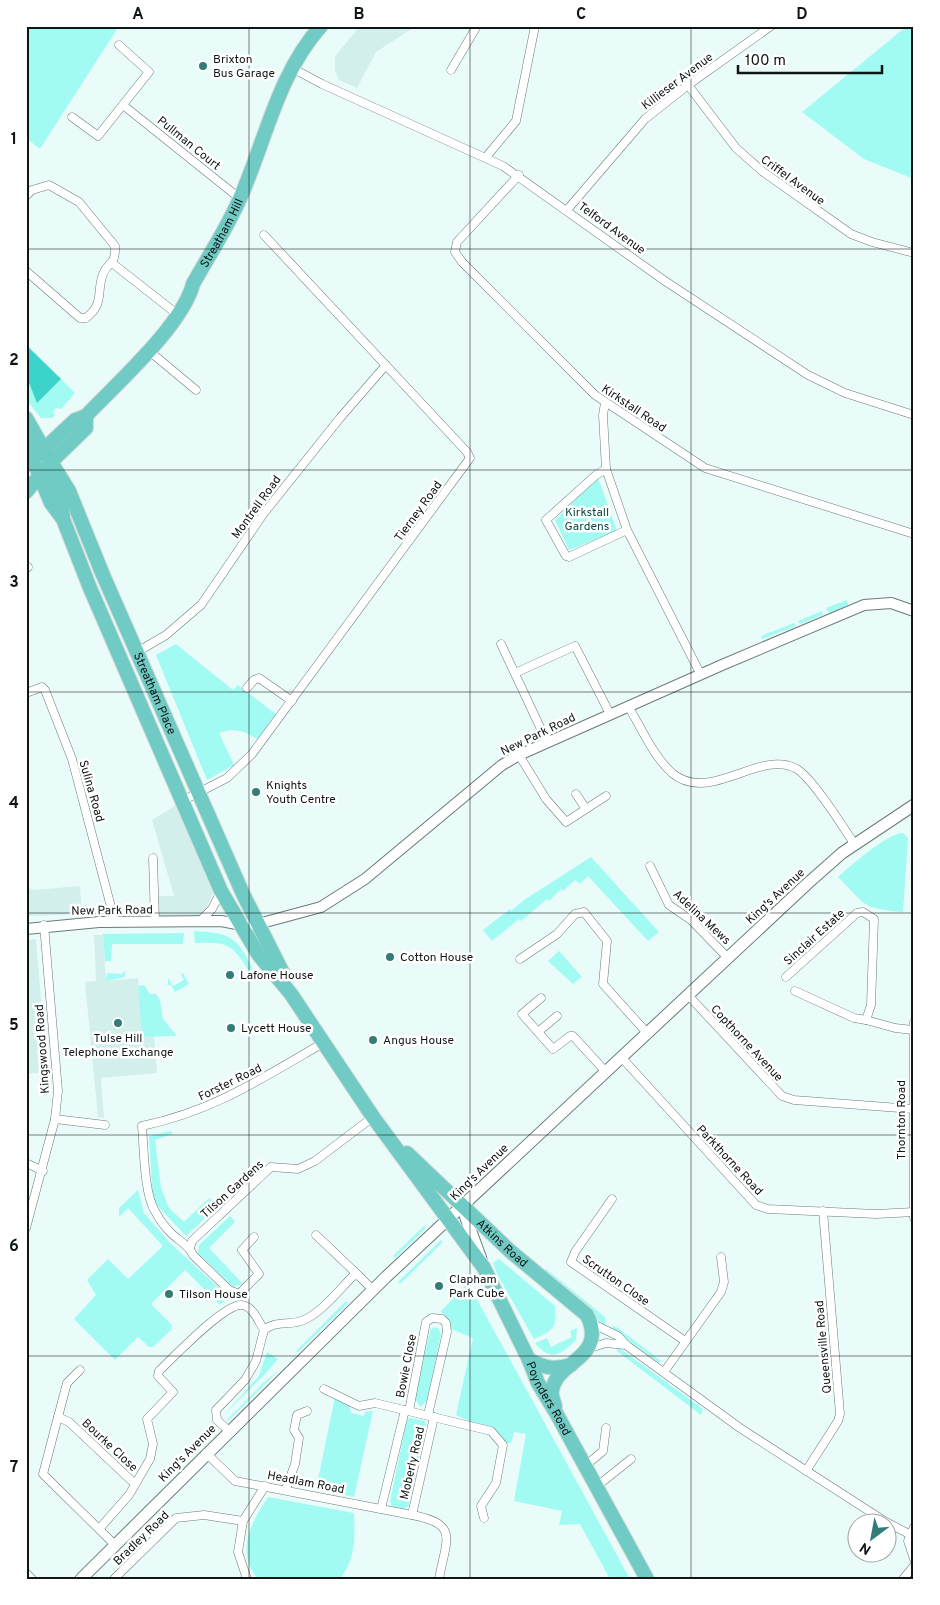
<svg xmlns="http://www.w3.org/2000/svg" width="940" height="1605" font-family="Overpass,sans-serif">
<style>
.built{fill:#d3efec}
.green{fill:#a1fbf3}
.forest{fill:#3cd3ca}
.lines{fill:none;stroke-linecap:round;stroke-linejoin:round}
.minor-casing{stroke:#6a7b79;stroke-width:9}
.tertiary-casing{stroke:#6a7b79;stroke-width:12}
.secondary-casing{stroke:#6a7b79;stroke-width:13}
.trunk-casing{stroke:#d9dada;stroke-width:16}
.minor{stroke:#fff;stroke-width:8}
.tertiary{stroke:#fff;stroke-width:10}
.secondary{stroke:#fff;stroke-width:11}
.trunk{stroke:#6fcbc4;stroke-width:14}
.grid{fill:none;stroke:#0f1615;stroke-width:1;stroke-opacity:0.55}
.poi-dot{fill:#347c77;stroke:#fff;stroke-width:2}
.labels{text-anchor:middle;stroke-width:5;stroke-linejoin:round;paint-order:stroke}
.poi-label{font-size:12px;fill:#0f1615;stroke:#fff;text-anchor:start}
.street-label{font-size:12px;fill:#0f1615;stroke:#fff}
.park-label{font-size:12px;fill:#064945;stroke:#fff}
.neatline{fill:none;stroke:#0f1615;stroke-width:2}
.grid-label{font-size:16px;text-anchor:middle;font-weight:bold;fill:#0f1615}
</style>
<rect width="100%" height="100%" fill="#e9fcfa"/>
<g class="built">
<path d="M360,26H416L376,52L357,88L339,80L335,71V56Z"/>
<path d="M176,805L213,893L199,922H155L157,896H174L152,820Z"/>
<path d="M26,886L33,890L80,886L82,914L29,916Z"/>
<path d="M94,935H103L106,981L138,978L142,1037L154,1036L157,1073L101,1078L104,1118L98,1117L85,982L96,981Z"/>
<path d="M36,939L47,1072L26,1074V940Z"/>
</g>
<g class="green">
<path d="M26,26H119L40,149L26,138Z"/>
<path d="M907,26H914V179L864,159L802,112Z"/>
<path d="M26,344L75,393L61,409L56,408L53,412L55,415L52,418H41L26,399Z"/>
<path d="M598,478L617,531L569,550L555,520Z"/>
<path d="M847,600L848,605L829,613L826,608Z"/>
<path d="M822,611L823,615L800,624L798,621Z"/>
<path d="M794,623L796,626L762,639L761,636Z"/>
<path d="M176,644L233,690L238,685L277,715L258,740C246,731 234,727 219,733L234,765L207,780L156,655Z"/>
<path d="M903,833L908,838L903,912C861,908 867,906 838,877C850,866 888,833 903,833Z"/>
<path d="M591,857L659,932L648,941L588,876L580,884L575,880L563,891L561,889L549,901L547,899L521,921L519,919L492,941L483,930L510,909L511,911L524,900Z"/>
<path d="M194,931C230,933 237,936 253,969L249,971C231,943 228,942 195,943Z"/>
<path d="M184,933L183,944H112L111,961H105L103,934Z"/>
<path d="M559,951L582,977L573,984L548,961Z"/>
<path d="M125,970V977L106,981L107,973L122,974Z"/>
<path d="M183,973L189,984L175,992L171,985H168V978L173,986L184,980L181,975Z"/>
<path d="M144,985L150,994H156L160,1000L163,1019L177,1036L142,1037L138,986Z"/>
<path d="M171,1131L173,1134L155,1140L161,1188L169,1208L184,1222L209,1198L218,1206L186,1236L153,1201L149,1136Z"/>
<path d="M491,1165L493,1166L466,1192L464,1190Z"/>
<path d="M138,1190L144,1213L170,1243L229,1297L220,1305L185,1270L151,1304L172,1325L171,1330L153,1347H149L138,1337L115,1360L74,1319L96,1295L87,1280L108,1259L128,1279L163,1246L128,1208L119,1217V1208Z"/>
<path d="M230,1216L235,1222L209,1248L243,1284L233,1287L198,1253L199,1245Z"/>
<path d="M424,1226L426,1228L395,1258L393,1256Z"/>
<path d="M441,1240L443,1242L400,1284L398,1282Z"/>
<path d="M499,1259L555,1306C556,1329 555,1329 534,1339L497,1274L493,1263Z"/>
<path d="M546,1269L605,1317L606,1327L543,1271Z"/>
<path d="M468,1283L630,1579H610L580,1524L559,1525L562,1511L514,1501L526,1434L514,1432L511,1443H503L500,1435L456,1415L473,1338L451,1329L441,1311Z"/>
<path d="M346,1301L348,1303L298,1352L296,1351Z"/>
<path d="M614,1326L618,1328L662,1362H658L611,1328Z"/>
<path d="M434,1327L438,1328L441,1334L427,1401L420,1407L415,1398L430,1330Z"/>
<path d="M577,1328L576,1340C561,1354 551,1363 535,1343L547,1338L551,1347L572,1337L570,1331Z"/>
<path d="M618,1347L703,1409L701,1415L617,1351Z"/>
<path d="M267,1352L278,1359L266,1373L222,1417L259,1376Z"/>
<path d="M281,1368L229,1420L226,1421L263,1383Z"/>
<path d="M335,1397L350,1406L351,1413L364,1416L365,1412L373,1411L354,1497L316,1489Z"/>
<path d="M410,1418L425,1421L426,1425L409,1506L404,1509L393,1507L390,1502L407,1419Z"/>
<path d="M268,1497L354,1513C355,1537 356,1559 340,1579H258C235,1551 251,1523 268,1497Z"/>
</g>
<path class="forest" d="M26,345L61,379L37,403L26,375Z"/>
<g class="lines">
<g class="minor-casing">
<g id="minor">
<path d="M292,68L322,84L503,166L665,281L808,375L845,393L914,415"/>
<path d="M451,70L477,26"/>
<path d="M688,85L736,148L762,171L851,234L872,242L914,253"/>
<path d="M123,105L233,193L241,197"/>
<path d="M72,117L98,136L149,72L119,45"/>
<path d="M486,157L516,121L535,26"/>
<path d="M519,175L457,242L455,252L462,262L595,395L705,468L914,534"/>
<path d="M26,196L32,190L49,185L79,202L115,246C116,266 108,261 103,274C96,292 105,303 86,318H80L26,271"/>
<path d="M567,210L645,119L688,85L771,26"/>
<path d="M112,263L177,314"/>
<path d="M148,350L196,390"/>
<path d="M605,403L603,415L606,469"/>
<path d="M627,530L606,469L596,475L546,520L566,556L569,557L627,530L701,675"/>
<path d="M26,569L28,567"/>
<path d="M501,644L547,742"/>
<path d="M137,652L166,635L201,605L264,513L340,418L386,365"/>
<path d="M515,673L575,646L610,714"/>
<path d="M247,688L254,680L259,678L292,701"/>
<path d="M26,693L42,687L45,690L72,759L115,922"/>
<path d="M628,706C641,727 653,756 672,773C710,805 760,748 797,769C814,780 843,827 855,845"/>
<path d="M519,755L546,799L566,822L606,796"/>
<path d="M576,794L586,809"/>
<path d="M182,801L227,778L252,754L470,458L467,452L264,235"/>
<path d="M153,858L155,922"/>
<path d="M650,866L669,905L691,920L728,958"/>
<path d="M199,922L212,909L221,891"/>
<path d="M520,959L557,934L575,914L584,912L607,941L603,984L648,1034"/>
<path d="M786,977L857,913L863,912L874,919L871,1005L866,1020L854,1018L795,991"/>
<path d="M688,995L782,1096L794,1100L913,1109"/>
<path d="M541,998L522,1014L553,1049L570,1036H573L606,1072"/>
<path d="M866,1020L895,1028L913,1030"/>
<path d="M914,1022V1218"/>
<path d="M538,1032L557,1016"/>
<path d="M622,1058L756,1205L768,1209L876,1214L914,1212"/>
<path d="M55,1119L105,1125"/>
<path d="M26,1163L43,1171"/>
<path d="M612,1199L575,1252L571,1262L685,1341"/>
<path d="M26,1228L55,1119L58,1091L44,925"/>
<path d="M316,1235L358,1275"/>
<path d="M254,1237L242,1250L259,1274L239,1294L229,1290L193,1255C189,1245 179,1241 171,1233C165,1227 159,1219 155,1211C144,1194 144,1148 142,1126C213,1111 261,1079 323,1043"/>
<path d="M190,1248L192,1241L271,1167L298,1169L315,1161L373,1117"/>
<path d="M591,1323L618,1336L626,1345L740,1428L886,1522"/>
<path d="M587,1349L606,1343L626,1345"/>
<path d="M664,1372L721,1292L724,1282L721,1257"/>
<path d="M324,1389L359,1406L375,1403L491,1431L503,1445L496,1483L481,1506L484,1518"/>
<path d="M409,1411L426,1322L432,1318L442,1319L446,1323L447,1332L428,1415"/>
<path d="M58,1417L67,1383L80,1370"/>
<path d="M434,1417L412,1515C460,1524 446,1539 439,1579"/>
<path d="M229,1431L217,1420L216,1410L245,1380L256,1361L264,1330C276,1320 291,1326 304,1320C323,1311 338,1291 353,1276L358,1275L373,1290"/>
<path d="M206,1453L235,1481L412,1515"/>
<path d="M585,1466L603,1451L606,1428"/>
<path d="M806,1471L838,1421L840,1414L823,1211"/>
<path d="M596,1487L631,1459"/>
<path d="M286,1489L295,1464L299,1438L294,1430L297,1415L307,1411"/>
<path d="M381,1509L405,1410"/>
<path d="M888,1523L909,1534"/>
<path d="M914,1527L908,1541L914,1559"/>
<path d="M100,1528L129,1495L150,1459L153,1444L147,1419L173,1392L158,1376L159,1371C174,1357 223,1305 241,1305C253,1305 259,1323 264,1330"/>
<path d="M115,1545L43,1474L58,1417L69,1422L135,1484"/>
<path d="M26,1573L32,1579"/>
<path d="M114,1579L176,1518L204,1515L243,1521"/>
<path d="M247,1579L238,1552L243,1521L265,1486"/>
<path d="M903,1579L914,1566"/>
</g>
</g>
<g class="tertiary-casing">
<path id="tertiary" d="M26,929L99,922L221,921L242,925L258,924L321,907L365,879L502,765L519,755L722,665L864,605L891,603L914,611"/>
</g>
<g class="secondary-casing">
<g id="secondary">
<path d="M462,1207L481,1259"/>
<path d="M81,1579L386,1277L807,884L842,853L914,805"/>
</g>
</g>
<g class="trunk-casing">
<g id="trunk">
<path d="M26,418L51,462L54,485L60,499L63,516"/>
<path id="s1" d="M26,443L51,503L63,519L90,588L221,891L258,954L291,994L373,1117L484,1268L529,1360L538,1383L555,1411L647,1579"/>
<path id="s2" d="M51,462L69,491L103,575L243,894L285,977"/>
<path id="s3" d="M28,464L75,420L86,416C117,383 182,326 193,284C209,255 228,227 241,196C266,139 278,74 321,26"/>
<path d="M26,492L51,462L86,428V416"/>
<path id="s4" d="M407,1153L510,1251L587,1315C608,1359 556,1360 552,1391C551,1395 554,1402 555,1406"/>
<path d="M529,1360C545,1368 555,1370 571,1365"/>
</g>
</g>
<use href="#minor" class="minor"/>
<use href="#tertiary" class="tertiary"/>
<use href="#secondary" class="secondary"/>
<use href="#trunk" class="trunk"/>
</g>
<path class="grid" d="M249,26V1579M470,26V1579M691,26V1579M26,249H914M26,470H914M26,692H914M26,913H914M26,1135H914M26,1356H914"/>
<g class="poi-dot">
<circle cx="203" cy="66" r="5"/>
<circle cx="256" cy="792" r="5"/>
<circle cx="390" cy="957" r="5"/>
<circle cx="230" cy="975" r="5"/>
<circle cx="118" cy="1023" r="5"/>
<circle cx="231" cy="1028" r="5"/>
<circle cx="373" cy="1040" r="5"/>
<circle cx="439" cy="1286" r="5"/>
<circle cx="169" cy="1294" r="5"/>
</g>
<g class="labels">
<g class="poi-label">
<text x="213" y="63">Brixton<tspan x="213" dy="14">Bus Garage</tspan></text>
<text x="266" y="789">Knights<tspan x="266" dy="14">Youth Centre</tspan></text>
<text x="400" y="961">Cotton House</text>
<text x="240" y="979">Lafone House</text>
<text x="241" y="1032">Lycett House</text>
<text x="118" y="1042" text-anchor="middle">Tulse Hill<tspan x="118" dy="14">Telephone Exchange</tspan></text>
<text x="383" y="1044">Angus House</text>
<text x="449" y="1283">Clapham<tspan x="449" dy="14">Park Cube</tspan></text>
<text x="179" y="1298">Tilson House</text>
</g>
<g class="street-label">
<text transform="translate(677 81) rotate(-37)" y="4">Killieser Avenue</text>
<text transform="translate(189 143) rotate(39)" y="4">Pullman Court</text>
<text transform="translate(793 180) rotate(36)" y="4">Criffel Avenue</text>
<text transform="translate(612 228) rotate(36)" y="4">Telford Avenue</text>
<text dy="4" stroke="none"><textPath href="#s3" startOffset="306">Streatham Hill</textPath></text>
<text transform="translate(634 408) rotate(34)" y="4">Kirkstall Road</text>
<text transform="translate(256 507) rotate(-54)" y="4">Montrell Road</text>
<text transform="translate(418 511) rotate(-54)" y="4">Tierney Road</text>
<text dy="4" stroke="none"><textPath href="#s2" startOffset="254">Streatham Place</textPath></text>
<text transform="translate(538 734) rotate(-26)" y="4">New Park Road</text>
<text transform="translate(92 791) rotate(74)" y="4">Sulina Road</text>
<text transform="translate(775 896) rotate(-43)" y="4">King's Avenue</text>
<text transform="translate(112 910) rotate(-1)" y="4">New Park Road</text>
<text transform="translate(702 917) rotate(43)" y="4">Adelina Mews</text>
<text transform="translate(814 937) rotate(-42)" y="4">Sinclair Estate</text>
<text transform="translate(747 1043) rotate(47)" y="4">Copthorne Avenue</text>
<text transform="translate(42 1049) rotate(-94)" y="4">Kingswood Road</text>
<text transform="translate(230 1082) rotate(-26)" y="4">Forster Road</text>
<text transform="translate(901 1120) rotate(-90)" y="4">Thornton Road</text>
<text transform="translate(730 1160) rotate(47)" y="4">Parkthorne Road</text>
<text transform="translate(479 1172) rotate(-44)" y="4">King's Avenue</text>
<text transform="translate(232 1189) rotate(-42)" y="4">Tilson Gardens</text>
<text dy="4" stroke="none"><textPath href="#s4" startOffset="131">Atkins Road</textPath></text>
<text transform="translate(616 1280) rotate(35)" y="4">Scrutton Close</text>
<text transform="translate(823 1347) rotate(-95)" y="4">Queensville Road</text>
<text transform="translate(406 1366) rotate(-79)" y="4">Bowie Close</text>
<text dy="4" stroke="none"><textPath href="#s1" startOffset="1095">Poynders Road</textPath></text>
<text transform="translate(110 1445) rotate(43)" y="4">Bourke Close</text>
<text transform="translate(187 1453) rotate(-45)" y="4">King's Avenue</text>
<text transform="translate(412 1463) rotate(-77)" y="4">Moberly Road</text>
<text transform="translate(306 1482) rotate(11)" y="4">Headlam Road</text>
<text transform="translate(141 1538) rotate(-44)" y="4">Bradley Road</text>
</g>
<g class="park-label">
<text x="587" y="516">Kirkstall<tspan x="587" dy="14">Gardens</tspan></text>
</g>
</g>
<rect width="940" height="1605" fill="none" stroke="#ffffff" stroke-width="55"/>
<g transform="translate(872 1538) rotate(212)"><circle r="24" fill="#ffffff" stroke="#9fa2a1"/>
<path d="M0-4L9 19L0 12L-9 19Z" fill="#347c77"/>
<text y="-8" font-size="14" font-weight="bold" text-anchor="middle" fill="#0f1615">N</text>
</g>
<path d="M738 65v8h144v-8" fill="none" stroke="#0f1615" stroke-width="2.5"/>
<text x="745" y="65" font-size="15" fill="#0f1615" stroke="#ffffff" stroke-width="4" paint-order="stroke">100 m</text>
<rect x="28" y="28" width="884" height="1550" class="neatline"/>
<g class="grid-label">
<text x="138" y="19">A</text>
<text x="359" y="19">B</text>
<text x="581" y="19">C</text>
<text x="802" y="19">D</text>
<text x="14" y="144">1</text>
<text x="14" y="365">2</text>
<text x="14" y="587">3</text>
<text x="14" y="808">4</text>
<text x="14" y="1030">5</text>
<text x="14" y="1251">6</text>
<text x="14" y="1472">7</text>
</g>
</svg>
